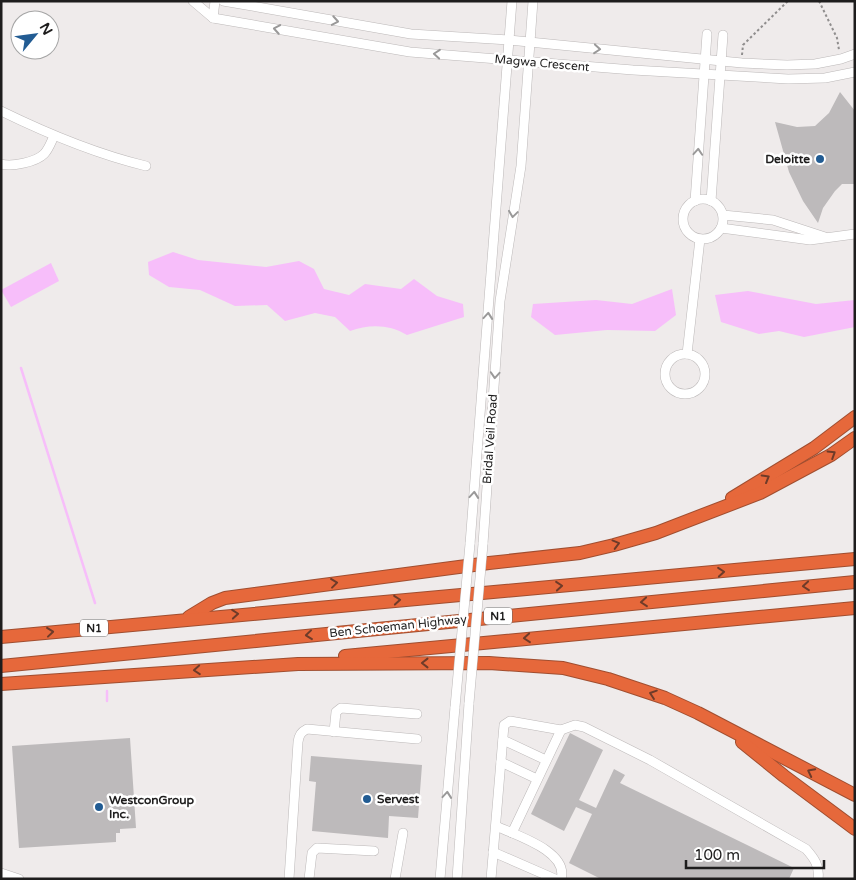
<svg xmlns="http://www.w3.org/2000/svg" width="856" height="880" font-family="'Varela Round',sans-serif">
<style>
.water{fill:#f7befa}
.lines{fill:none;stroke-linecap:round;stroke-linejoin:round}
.stream{stroke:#f7befa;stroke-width:2.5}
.building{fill:#bdbabb}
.minor-casing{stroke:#bcb8b8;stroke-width:10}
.highway-casing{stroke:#a04e30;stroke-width:14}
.path{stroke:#908e8e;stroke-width:2;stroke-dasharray:2.5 2.5;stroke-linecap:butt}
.minor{stroke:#fff;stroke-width:9}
.highway{stroke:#e6683b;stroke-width:12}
.minor-bridge-casing{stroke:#bcb8b8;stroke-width:10;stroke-linecap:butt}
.minor-bridge{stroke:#fff;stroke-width:9}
.oneway{stroke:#9a9999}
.oneway2{stroke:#6e3b29}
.poi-dot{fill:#225c93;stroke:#fff;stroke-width:2}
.labels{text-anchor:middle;stroke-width:5;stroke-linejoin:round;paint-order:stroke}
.shield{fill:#fff;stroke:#626161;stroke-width:1}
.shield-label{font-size:11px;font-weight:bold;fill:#1e1d1d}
.street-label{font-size:12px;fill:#1e1d1d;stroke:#fff}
.poi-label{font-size:12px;font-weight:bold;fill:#1e1d1d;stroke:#fff;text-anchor:start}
</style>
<rect width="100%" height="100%" fill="#efebeb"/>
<g class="water">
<path d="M173,252L198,260L266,267L299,261L314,269L324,289L349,295L365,284L401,289L414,279L437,296L463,304L464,317L407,335C389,324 369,324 350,331L335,317L315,313L285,321L267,305L235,306L200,290L169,287L149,275L148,262Z"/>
<path d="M51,263L59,281L11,307L1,290Z"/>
<path d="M672,289L676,315L655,331L607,330L555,335L531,317L533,304L596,300L632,304Z"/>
<path d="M748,291L816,304L855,300V327L804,337L779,331L759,334L721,322L715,295Z"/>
</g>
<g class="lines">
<g class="stream">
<path d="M21,368L95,603"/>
<path d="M107,691V701"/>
</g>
</g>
<g class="building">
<path d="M840,92L855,111V184H842L835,191L823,208L818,223L803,201L789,172L775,122L797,127L815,126L829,113Z"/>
<path d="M570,733L603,750L579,800L596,808L614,769L625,775L620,783L794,868L789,879H601L569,863L592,814L576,807L564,831L531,814Z"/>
<path d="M130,738L136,828L120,829V833H116V842L19,848L12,746Z"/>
<path d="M311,756L422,765L418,818L389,816L388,838L312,831L316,782L309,781Z"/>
</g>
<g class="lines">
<g class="minor-casing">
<g id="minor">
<path d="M193,1L213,18L410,52L633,70L788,79L825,78L855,72"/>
<path d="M223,1L411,34L509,40L742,63L787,65L815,64L841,59L855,54"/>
<path d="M213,18L215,1"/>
<path d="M1,111C48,134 96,154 146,166"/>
<path d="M1,164C12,167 36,162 44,154C49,149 51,142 54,136"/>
<circle cx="703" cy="219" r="20"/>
<path d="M695,201L707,34"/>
<path d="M711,201L723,35"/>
<path d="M723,215L773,220L825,237"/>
<path d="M721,228L810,240L855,234"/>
<circle cx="685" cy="374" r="20"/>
<path d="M687,354L700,239"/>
<path d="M470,544L512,1"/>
<path d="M483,544L500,301L521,166L533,1"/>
<path d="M334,732L336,712L341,708L417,714"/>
<path d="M503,740L546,760"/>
<path d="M501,762L537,779"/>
<path d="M496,826C515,835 569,851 561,879"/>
<path d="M512,833L561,730"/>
<path d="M493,852L555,879"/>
<path d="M1,873L19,879"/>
<path d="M289,879L298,742C299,735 301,732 307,729L417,739"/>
<path d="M309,879L312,853L317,848L374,851"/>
<path d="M395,879L403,833"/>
<path d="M440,879L455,707"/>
<path d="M457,879L469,703"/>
<path d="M491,879L504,725L510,721L561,730L575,725L584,727L650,760L806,849C814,858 820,866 818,879"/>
</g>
</g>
<g class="highway-casing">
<g id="highway">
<path d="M732,498L814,448L855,417"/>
<path d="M189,617L212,603L225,598L489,563L580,553L614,545L656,533L760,493L831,455L855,438"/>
<path d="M1,637L855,559"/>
<path d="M345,656L855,608"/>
<path d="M1,666L855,582"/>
<path d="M1,684L298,664L489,663L563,668L608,679L665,698L698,713L855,795"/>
<path d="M742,742L784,776L855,829"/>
</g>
</g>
<g class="path">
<path d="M819,1L837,38L839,50"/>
<path d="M742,55L743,45L788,1"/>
</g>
<use href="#minor" class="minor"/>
<use href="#highway" class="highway"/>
<g class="minor-bridge-casing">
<g id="minor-bridge">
<path d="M469,703L483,544"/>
<path d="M455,707L470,544"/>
</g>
</g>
<use href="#minor-bridge" class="minor-bridge"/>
</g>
<defs><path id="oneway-chevron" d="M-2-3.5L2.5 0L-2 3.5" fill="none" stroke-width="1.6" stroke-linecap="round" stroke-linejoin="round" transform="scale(1.25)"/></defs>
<g class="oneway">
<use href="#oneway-chevron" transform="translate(335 21) rotate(10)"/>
<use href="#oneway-chevron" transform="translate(277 29) rotate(-170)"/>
<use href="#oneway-chevron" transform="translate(597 49) rotate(5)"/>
<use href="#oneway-chevron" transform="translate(437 54) rotate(-175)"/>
<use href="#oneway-chevron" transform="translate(698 152) rotate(-86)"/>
<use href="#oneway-chevron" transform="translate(513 214) rotate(98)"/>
<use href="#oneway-chevron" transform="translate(488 316) rotate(-85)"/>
<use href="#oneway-chevron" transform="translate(495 375) rotate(94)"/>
<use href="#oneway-chevron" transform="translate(474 495) rotate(-85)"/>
<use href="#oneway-chevron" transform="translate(447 795) rotate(-85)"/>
</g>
<g class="oneway2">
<use href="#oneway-chevron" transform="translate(832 454) rotate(-32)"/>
<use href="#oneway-chevron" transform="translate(766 478) rotate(-30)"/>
<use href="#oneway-chevron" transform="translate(616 544) rotate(-15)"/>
<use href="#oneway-chevron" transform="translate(721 572) rotate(-5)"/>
<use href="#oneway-chevron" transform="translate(334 583) rotate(-7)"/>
<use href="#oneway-chevron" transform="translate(559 586) rotate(-5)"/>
<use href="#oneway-chevron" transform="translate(806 586) rotate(175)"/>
<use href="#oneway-chevron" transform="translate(397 600) rotate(-5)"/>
<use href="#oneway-chevron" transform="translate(644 602) rotate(175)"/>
<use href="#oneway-chevron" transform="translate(235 614) rotate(-5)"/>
<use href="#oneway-chevron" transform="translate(50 632) rotate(-6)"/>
<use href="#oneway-chevron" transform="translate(309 635) rotate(174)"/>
<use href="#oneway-chevron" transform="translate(527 638) rotate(175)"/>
<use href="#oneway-chevron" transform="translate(425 663) rotate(-180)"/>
<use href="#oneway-chevron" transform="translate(197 670) rotate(176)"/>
<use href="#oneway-chevron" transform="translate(653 694) rotate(-161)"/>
<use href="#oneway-chevron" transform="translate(811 772) rotate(-153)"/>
</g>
<g class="poi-dot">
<circle cx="820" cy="159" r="5"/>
<circle cx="367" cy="799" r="5"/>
<circle cx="99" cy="807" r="5"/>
</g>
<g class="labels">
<g class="shield">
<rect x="484" y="607.5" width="28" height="17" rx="4"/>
<rect x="80" y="619.5" width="28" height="17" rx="4"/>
</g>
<g class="shield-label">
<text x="498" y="620">N1</text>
<text x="94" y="632">N1</text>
</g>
<g class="street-label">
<text transform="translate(542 63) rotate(5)" y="4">Magwa Crescent</text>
<text transform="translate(490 439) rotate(-86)" y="4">Bridal Veil Road</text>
<text transform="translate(398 626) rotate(-6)" y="4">Ben Schoeman Highway</text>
</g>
<g class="poi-label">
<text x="810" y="163" text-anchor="end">Deloitte</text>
<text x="377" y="803">Servest</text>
<text x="109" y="804">WestconGroup<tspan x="109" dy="14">Inc.</tspan></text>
</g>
</g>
<rect width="856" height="880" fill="none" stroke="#1e1d1d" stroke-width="5"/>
<g transform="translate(35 35) rotate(61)"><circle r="24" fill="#ffffff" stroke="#a5a5a5"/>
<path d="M0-4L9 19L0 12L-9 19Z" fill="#225c93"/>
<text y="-8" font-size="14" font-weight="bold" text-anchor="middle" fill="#1e1d1d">N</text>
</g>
<path d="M686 860v8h138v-8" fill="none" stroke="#1e1d1d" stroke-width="2.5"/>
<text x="694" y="860" font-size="15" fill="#1e1d1d" stroke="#ffffff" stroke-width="4" paint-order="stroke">100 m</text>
</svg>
